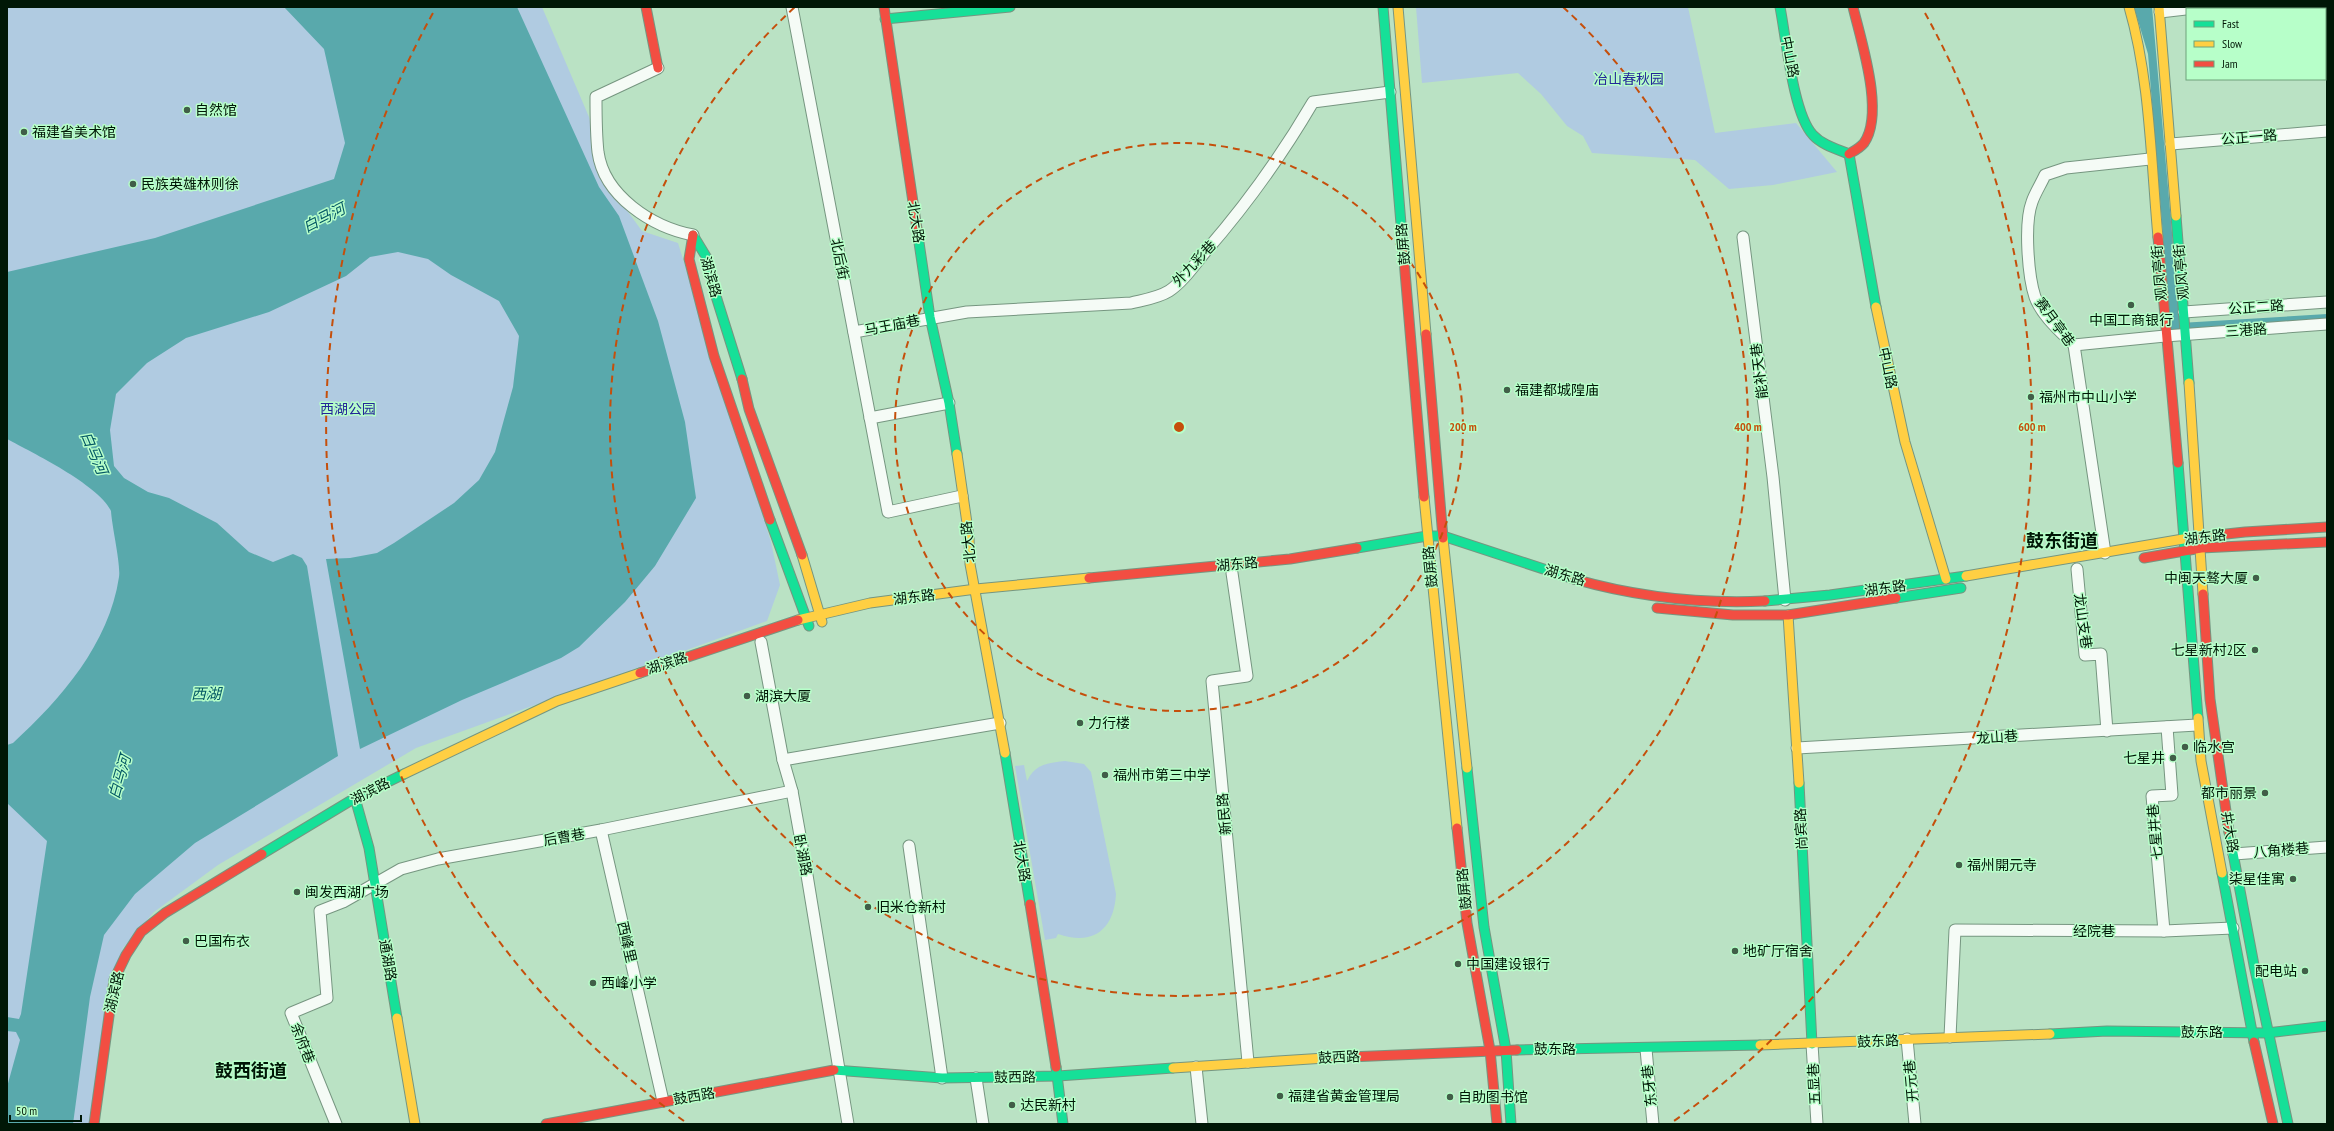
<svg xmlns="http://www.w3.org/2000/svg" width="2334" height="1131" font-family="'PT Sans Narrow','Noto Sans SC',sans-serif">
<style>
.green{fill:#b0cbe1}
.water{fill:#59a9ac}
.lines{fill:none;stroke-linecap:round;stroke-linejoin:round}
.street-casing{stroke:#769680;stroke-width:13}
.fast-casing{stroke:#769680;stroke-width:11}
.slow-casing{stroke:#769680;stroke-width:11}
.jam-casing{stroke:#769680;stroke-width:11}
.street{stroke:#f5fbf6;stroke-width:11}
.fast{stroke:#16e098;stroke-width:9}
.slow{stroke:#ffcf43;stroke-width:9}
.jam{stroke:#f24e42;stroke-width:9}
.ring{fill:none;stroke:#c54f0b;stroke-width:2;stroke-dasharray:7 5}
.poi-dot{fill:#415e48;stroke:#b7ffc9;stroke-width:1.5}
.labels{text-anchor:middle;stroke-width:3;stroke-linejoin:round;paint-order:stroke}
.street-label{font-size:14px;fill:#001706;stroke:#b7ffc9}
.park-label{font-size:14px;fill:#242699;stroke:#b7ffc9}
.poi-label{font-size:14px;fill:#001706;stroke:#b7ffc9;text-anchor:start}
.water-label{font-size:15px;font-style:italic;fill:#035764;stroke:#b7ffc9}
.district-label{font-size:18px;font-weight:bold;fill:#001706;stroke:#b7ffc9}
.centre{fill:#c54f0b;stroke:#b7ffc9;stroke-width:2}
.ring-label{font-size:12px;text-anchor:middle;font-weight:bold;fill:#c54f0b;stroke:#b7ffc9;stroke-width:3;stroke-linejoin:round;paint-order:stroke}
</style>
<rect width="100%" height="100%" fill="#bae2c4"/>
<g class="green">
<path d="M7,7H542L589,117L604,179L642,231L678,243L771,542L780,585L767,621L416,748L218,865L154,912L123,948L89,1124H7Z"/>
<path d="M1416,7H1688L1715,133L1796,123L1837,172L1773,185L1729,189L1695,160L1592,153L1583,136L1567,126L1541,94L1518,73L1422,83Z"/>
<path d="M1065,761L1084,764L1091,772L1116,894C1114,930 1093,946 1058,934L1056,938L1045,940L1015,766L1024,765L1027,781C1035,764 1048,763 1065,761Z"/>
</g>
<g class="water">
<path d="M284,7H517L599,187L619,216L658,321L685,422L696,498L655,566L625,602L579,647L561,658L462,700L360,749L326,559L350,558L377,553L394,543L454,503L479,480L495,452L513,387L519,336L499,301L451,275L428,259L398,252L370,257L346,276L269,312L186,338L147,363L116,394L110,430L114,466L124,478L148,492L169,498L217,523L249,552L273,562L293,554L302,558L307,566L338,756L195,843L135,894L104,935L90,997L73,1124H7V1087L20,1040L16,1032L7,1031V1017L19,1019L21,1014L47,841L7,803V745L13,743C61,699 109,644 119,577C121,565 112,527 111,511C99,485 33,453 7,439V272L155,238L334,179L345,143L324,49Z"/>
<path d="M2134,7H2152L2180,323L2327,314V322L2171,332L2148,54Z"/>
</g>
<g class="lines">
<g class="street-casing">
<g id="street">
<path d="M792,7L888,512L962,496"/>
<path d="M2160,12L2203,7"/>
<path d="M658,68L596,97C596,115 596,134 598,152C604,196 652,227 693,235"/>
<path d="M2171,144L2327,131"/>
<path d="M1743,237L1773,477L1785,600"/>
<path d="M2184,312L2327,302"/>
<path d="M854,332L967,312L1131,303C1143,300 1158,298 1169,291C1183,282 1195,264 1206,251C1247,204 1282,155 1313,102L1390,92"/>
<path d="M2074,345L2165,336L2327,324"/>
<path d="M870,418L949,403"/>
<path d="M2105,553L2074,345C2061,332 2042,316 2035,297C2028,276 2024,223 2032,202C2035,193 2041,184 2045,175L2066,168L2150,159"/>
<path d="M2077,569L2085,655L2101,654L2107,731"/>
<path d="M1232,573L1247,676L1212,681L1248,1062"/>
<path d="M761,642L783,760L792,791L805,863L848,1124"/>
<path d="M1797,748L2197,725"/>
<path d="M783,760L1000,723"/>
<path d="M601,830L663,1101"/>
<path d="M909,846L942,1078"/>
<path d="M2234,854L2327,847"/>
<path d="M2164,931L2152,796L2172,795L2167,727"/>
<path d="M1950,1037L1955,930L2164,931L2233,928"/>
<path d="M1907,1039L1915,1124"/>
<path d="M1812,1044L1817,1124"/>
<path d="M1646,1049L1653,1124"/>
<path d="M1196,1067L1202,1124"/>
<path d="M976,1078L983,1124"/>
<path d="M336,1124L291,1013L327,998L320,911L343,902L401,869L438,859L601,830L792,791"/>
</g>
</g>
<g class="fast-casing">
<g id="fast">
<path d="M1383,7L1403,248"/>
<path d="M1780,7C1786,37 1793,114 1813,135C1822,145 1837,149 1849,154"/>
<path d="M885,19L1010,7"/>
<path d="M1849,154L1876,307"/>
<path d="M2176,216L2189,383"/>
<path d="M917,229L930,317L949,403L957,454"/>
<path d="M693,235L707,258L715,293L742,379"/>
<path d="M2178,463L2198,718"/>
<path d="M770,520L809,626"/>
<path d="M1357,548L1427,536H1443L1574,579"/>
<path d="M1896,598L1961,588"/>
<path d="M1765,601L1830,595L1966,576"/>
<path d="M1005,753L1030,904"/>
<path d="M1467,768L1484,927L1506,1050L1511,1124"/>
<path d="M1799,783L1812,1044"/>
<path d="M355,798L369,848L397,1018"/>
<path d="M2229,832L2254,965L2288,1124"/>
<path d="M262,854L355,798L404,774"/>
<path d="M2222,873L2254,1042"/>
<path d="M2050,1034L2107,1031L2267,1033L2327,1026"/>
<path d="M1517,1050L1760,1045"/>
<path d="M1056,1067L1063,1124"/>
<path d="M834,1070L942,1078L1058,1076L1173,1068"/>
</g>
</g>
<g class="slow-casing">
<g id="slow">
<path d="M1398,7L1426,334"/>
<path d="M2129,7C2150,79 2151,162 2158,237"/>
<path d="M2159,7L2176,216"/>
<path d="M1876,307L1905,442L1946,579"/>
<path d="M2189,383L2203,594"/>
<path d="M957,454L969,537L970,564L1005,753"/>
<path d="M1424,497L1457,828"/>
<path d="M1443,538L1467,768"/>
<path d="M802,555L822,622"/>
<path d="M1966,576L2189,538"/>
<path d="M1788,615L1799,783"/>
<path d="M798,620L870,603L976,589L1089,578"/>
<path d="M2198,718L2201,761L2222,873"/>
<path d="M404,774L557,701L640,673"/>
<path d="M397,1018L415,1124"/>
<path d="M1760,1045L2050,1034"/>
<path d="M1173,1068L1325,1058"/>
</g>
</g>
<g class="jam-casing">
<g id="jam">
<path d="M646,7L658,68"/>
<path d="M884,7L917,229"/>
<path d="M1849,154C1854,151 1860,148 1864,143C1885,113 1861,41 1853,7"/>
<path d="M693,235L689,259L714,356L770,520"/>
<path d="M2158,237L2178,463"/>
<path d="M1403,248L1424,497"/>
<path d="M1426,334L1443,538"/>
<path d="M742,379L749,409L802,555"/>
<path d="M2189,538L2245,532L2327,527"/>
<path d="M2144,558L2201,548L2327,542"/>
<path d="M1089,578L1290,559L1357,548"/>
<path d="M1574,579C1637,597 1699,604 1765,601"/>
<path d="M2203,594L2210,699L2229,832"/>
<path d="M1657,608L1733,615H1788L1896,598"/>
<path d="M640,673L798,620"/>
<path d="M1457,828L1467,923L1490,1050L1497,1124"/>
<path d="M1030,904L1056,1067"/>
<path d="M2254,1042L2273,1124"/>
<path d="M1325,1058L1517,1050"/>
<path d="M94,1124L114,980L126,955L141,932L165,913L262,854"/>
<path d="M546,1124L834,1070"/>
</g>
</g>
<use href="#street" class="street"/>
<use href="#fast" class="fast"/>
<use href="#slow" class="slow"/>
<use href="#jam" class="jam"/>
</g>
<g class="ring">
<circle cx="1179" cy="427" r="284"/>
<path d="M1563 7A569 569 0 1 1 795 7"/>
<path d="M684 1121A853 853 0 0 1 433 13M1925 13A853 853 0 0 1 1674 1121"/>
</g>
<g class="poi-dot">
<circle cx="187" cy="110" r="4"/>
<circle cx="24" cy="132" r="4"/>
<circle cx="133" cy="184" r="4"/>
<circle cx="2131" cy="305" r="4"/>
<circle cx="1507" cy="390" r="4"/>
<circle cx="2031" cy="397" r="4"/>
<circle cx="2256" cy="578" r="4"/>
<circle cx="2255" cy="650" r="4"/>
<circle cx="747" cy="696" r="4"/>
<circle cx="1080" cy="723" r="4"/>
<circle cx="2185" cy="747" r="4"/>
<circle cx="2173" cy="758" r="4"/>
<circle cx="1105" cy="775" r="4"/>
<circle cx="2265" cy="793" r="4"/>
<circle cx="1959" cy="865" r="4"/>
<circle cx="2293" cy="879" r="4"/>
<circle cx="297" cy="892" r="4"/>
<circle cx="868" cy="907" r="4"/>
<circle cx="186" cy="941" r="4"/>
<circle cx="1735" cy="951" r="4"/>
<circle cx="1458" cy="964" r="4"/>
<circle cx="2305" cy="971" r="4"/>
<circle cx="593" cy="983" r="4"/>
<circle cx="1280" cy="1096" r="4"/>
<circle cx="1450" cy="1097" r="4"/>
<circle cx="1012" cy="1105" r="4"/>
</g>
<g class="labels">
<g class="street-label">
<text transform="translate(1790 57) rotate(79)" y="5">中山路</text>
<text transform="translate(2249 137) rotate(-5)" y="5">公正一路</text>
<text transform="translate(916 222) rotate(81)" y="5">北大路</text>
<text transform="translate(1403 244) rotate(-95)" y="5">鼓屏路</text>
<text transform="translate(840 259) rotate(79)" y="5">北后街</text>
<text transform="translate(1194 263) rotate(-47)" y="5">外九彩巷</text>
<text transform="translate(2181 272) rotate(-95)" y="5">观风亭街</text>
<text transform="translate(2159 273) rotate(-95)" y="5">观凤亭街</text>
<text transform="translate(711 277) rotate(74)" y="5">湖滨路</text>
<text transform="translate(2256 307) rotate(-4)" y="5">公正二路</text>
<text transform="translate(2055 322) rotate(54)" y="5">赛月亭巷</text>
<text transform="translate(892 325) rotate(-11)" y="5">马王庙巷</text>
<text transform="translate(2246 330) rotate(-4)" y="5">三港路</text>
<text transform="translate(1888 368) rotate(78)" y="5">中山路</text>
<text transform="translate(1759 371) rotate(-97)" y="5">能补天巷</text>
<text transform="translate(2205 537) rotate(-7)" y="5">湖东路</text>
<text transform="translate(968 542) rotate(-96)" y="5">北大路</text>
<text transform="translate(1237 564) rotate(-5)" y="5">湖东路</text>
<text transform="translate(1430 567) rotate(-96)" y="5">鼓屏路</text>
<text transform="translate(1565 575) rotate(16)" y="5">湖东路</text>
<text transform="translate(1885 588) rotate(-8)" y="5">湖东路</text>
<text transform="translate(914 597) rotate(-7)" y="5">湖东路</text>
<text transform="translate(2083 621) rotate(82)" y="5">龙山支巷</text>
<text transform="translate(667 663) rotate(-18)" y="5">湖滨路</text>
<text transform="translate(1997 737) rotate(-4)" y="5">龙山巷</text>
<text transform="translate(370 791) rotate(-27)" y="5">湖滨路</text>
<text transform="translate(1224 814) rotate(-95)" y="5">新民路</text>
<text transform="translate(1801 829) rotate(-93)" y="5">尚宾路</text>
<text transform="translate(2155 832) rotate(-95)" y="5">七星井巷</text>
<text transform="translate(2230 832) rotate(80)" y="5">井大路</text>
<text transform="translate(564 837) rotate(-10)" y="5">后曹巷</text>
<text transform="translate(2281 850) rotate(-5)" y="5">八角楼巷</text>
<text transform="translate(803 855) rotate(79)" y="5">卧湖路</text>
<text transform="translate(1022 861) rotate(80)" y="5">北大路</text>
<text transform="translate(1464 889) rotate(-96)" y="5">鼓屏路</text>
<text x="2094" y="936">经院巷</text>
<text transform="translate(627 942) rotate(77)" y="5">西峰里</text>
<text transform="translate(388 960) rotate(80)" y="5">通湖路</text>
<text transform="translate(114 992) rotate(-77)" y="5">湖滨路</text>
<text x="2202" y="1037">鼓东路</text>
<text transform="translate(1878 1041) rotate(-3)" y="5">鼓东路</text>
<text transform="translate(303 1043) rotate(69)" y="5">余府巷</text>
<text x="1555" y="1054">鼓东路</text>
<text transform="translate(1339 1057) rotate(-3)" y="5">鼓西路</text>
<text transform="translate(1015 1077) rotate(-1)" y="5">鼓西路</text>
<text transform="translate(1911 1081) rotate(-95)" y="5">开元巷</text>
<text transform="translate(1814 1084) rotate(-93)" y="5">五显巷</text>
<text transform="translate(1649 1086) rotate(-96)" y="5">东牙巷</text>
<text transform="translate(694 1096) rotate(-10)" y="5">鼓西路</text>
</g>
<g class="park-label">
<text x="1629" y="84">冶山春秋园</text>
<text x="348" y="414">西湖公园</text>
</g>
<g class="poi-label">
<text x="195" y="115">自然馆</text>
<text x="32" y="137">福建省美术馆</text>
<text x="141" y="189">民族英雄林则徐</text>
<text x="2131" y="325" text-anchor="middle">中国工商银行</text>
<text x="1515" y="395">福建都城隍庙</text>
<text x="2039" y="402">福州市中山小学</text>
<text x="2248" y="583" text-anchor="end">中闽天骜大厦</text>
<text x="2247" y="655" text-anchor="end">七星新村2区</text>
<text x="755" y="701">湖滨大厦</text>
<text x="1088" y="728">力行楼</text>
<text x="2193" y="752">临水宫</text>
<text x="2165" y="763" text-anchor="end">七星井</text>
<text x="1113" y="780">福州市第三中学</text>
<text x="2257" y="798" text-anchor="end">都市丽景</text>
<text x="1967" y="870">福州開元寺</text>
<text x="2285" y="884" text-anchor="end">柒星佳寓</text>
<text x="305" y="897">闽发西湖广场</text>
<text x="876" y="912">旧米仓新村</text>
<text x="194" y="946">巴国布衣</text>
<text x="1743" y="956">地矿厅宿舍</text>
<text x="1466" y="969">中国建设银行</text>
<text x="2297" y="976" text-anchor="end">配电站</text>
<text x="601" y="988">西峰小学</text>
<text x="1288" y="1101">福建省黄金管理局</text>
<text x="1458" y="1102">自助图书馆</text>
<text x="1020" y="1110">达民新村</text>
</g>
<g class="water-label">
<text transform="translate(324 218) rotate(-27)" y="5">白马河</text>
<text transform="translate(94 453) rotate(67)" y="5">白马河</text>
<text x="206" y="699">西湖</text>
<text transform="translate(120 777) rotate(-74)" y="5">白马河</text>
</g>
<g class="district-label">
<text x="2062" y="547">鼓东街道</text>
<text x="251" y="1077">鼓西街道</text>
</g>
</g>
<circle cx="1179" cy="427" r="6" class="centre"/>
<g class="ring-label">
<text x="1463" y="431">200 m</text>
<text x="1748" y="431">400 m</text>
<text x="2032" y="431">600 m</text>
</g>
<rect width="2334" height="1131" fill="none" stroke="#001706" stroke-width="16"/>
<rect x="2186" y="8" width="140" height="72" fill="#b7ffc9" stroke="#6ea27b"/>
<rect x="2194" y="21" width="20" height="6" fill="#16e098" stroke="#6ea27b"/>
<text x="2222" y="28" font-size="12" fill="#001706">Fast</text>
<rect x="2194" y="41" width="20" height="6" fill="#ffcf43" stroke="#6ea27b"/>
<text x="2222" y="48" font-size="12" fill="#001706">Slow</text>
<rect x="2194" y="61" width="20" height="6" fill="#f24e42" stroke="#6ea27b"/>
<text x="2222" y="68" font-size="12" fill="#001706">Jam</text>
<path d="M10 1115v6h71v-6" fill="none" stroke="#001706" stroke-width="2"/>
<text x="16" y="1115" font-size="12" fill="#001706" stroke="#b7ffc9" stroke-width="3" paint-order="stroke">50 m</text>
</svg>
